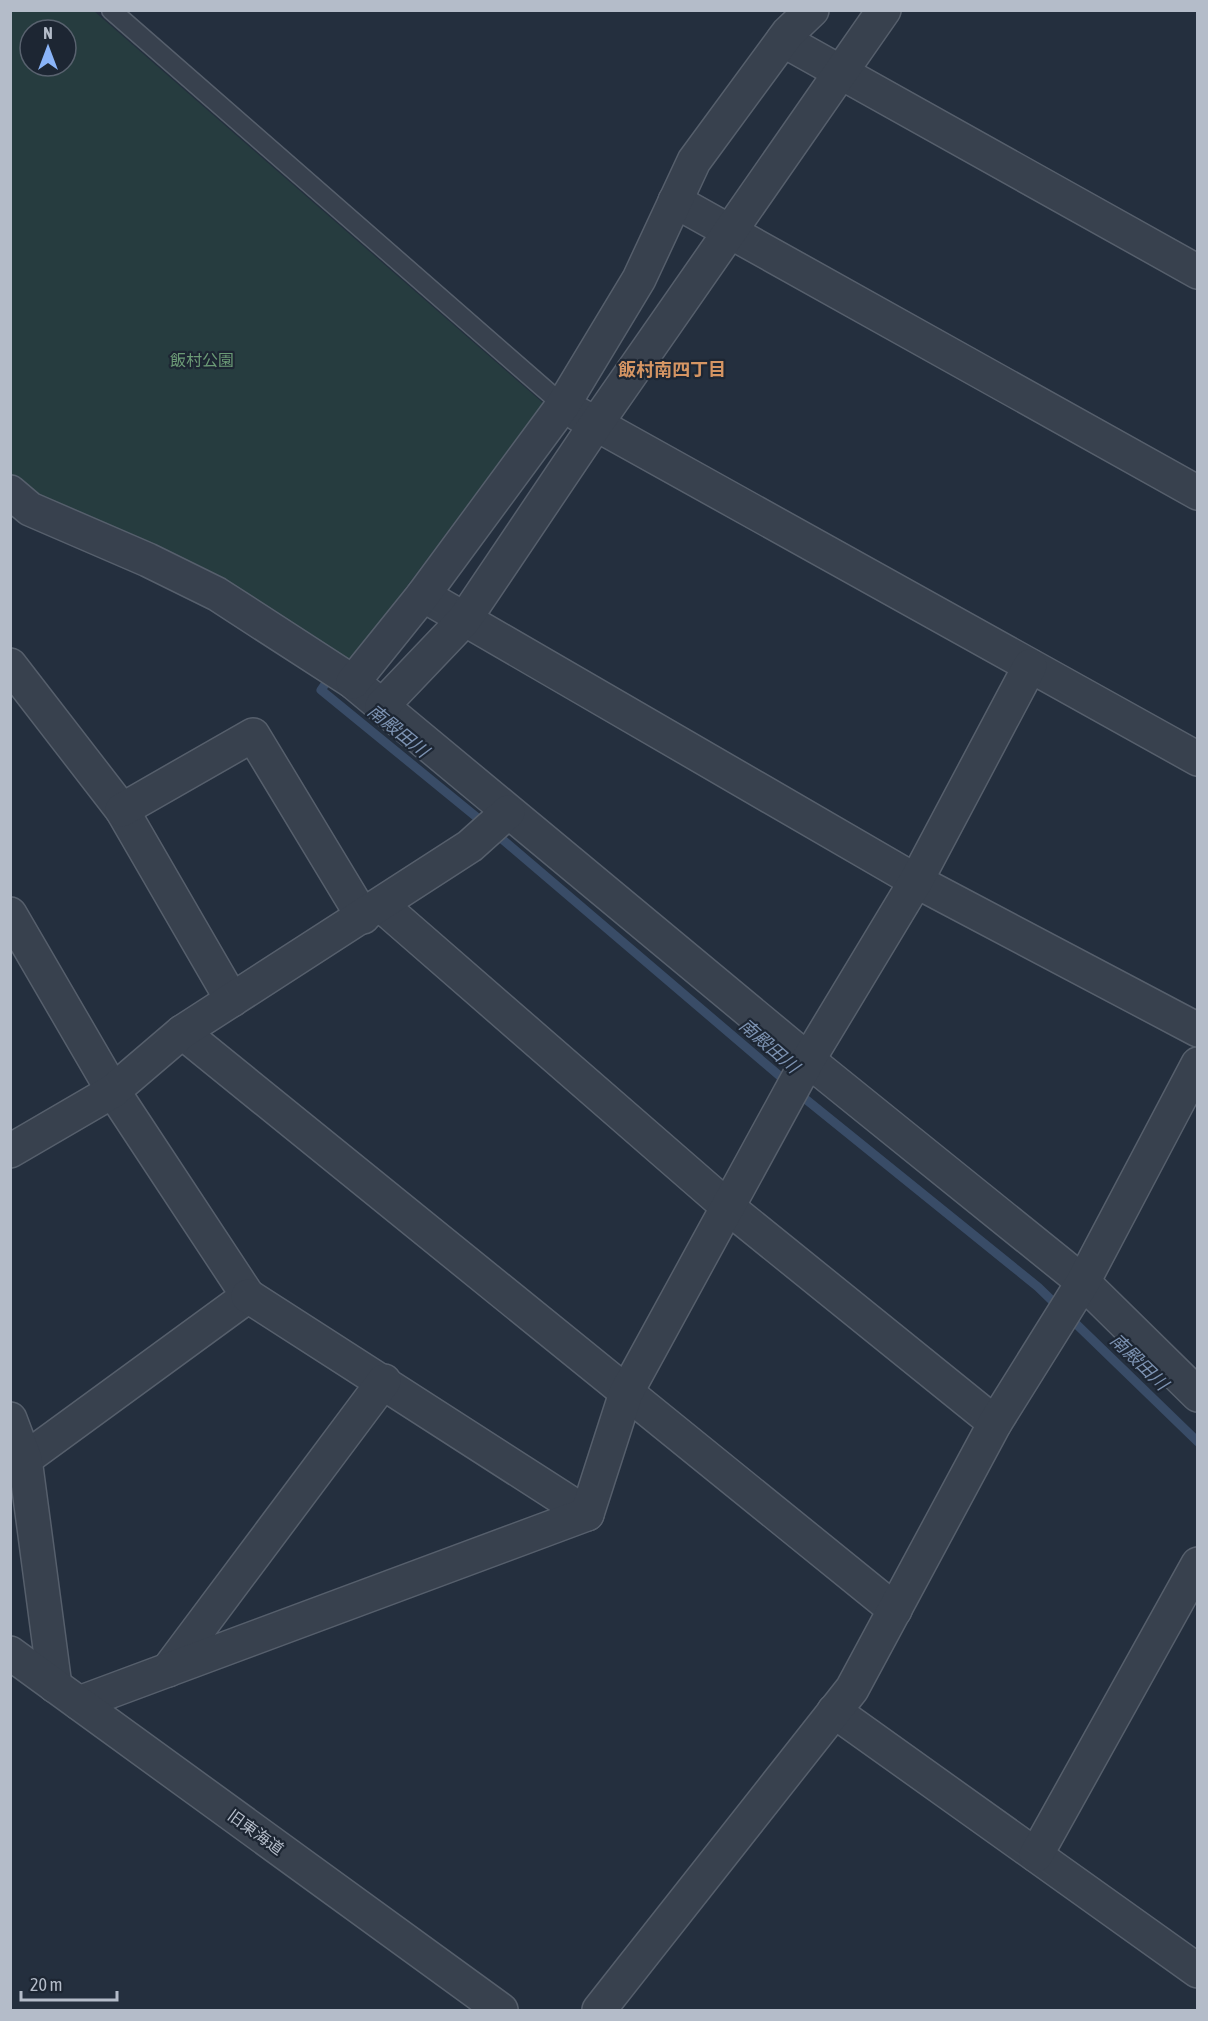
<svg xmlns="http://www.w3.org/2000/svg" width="1208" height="2021" font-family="'Asap Condensed','Noto Sans JP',sans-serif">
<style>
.green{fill:#263c3f;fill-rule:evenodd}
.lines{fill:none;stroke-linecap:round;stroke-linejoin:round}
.stream{stroke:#394c67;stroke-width:9}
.service-casing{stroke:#565f6c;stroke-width:21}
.minor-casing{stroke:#565f6c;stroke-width:36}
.tertiary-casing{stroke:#565f6c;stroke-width:36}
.service{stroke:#38414e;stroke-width:18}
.minor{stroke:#38414e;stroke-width:33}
.tertiary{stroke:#38414e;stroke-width:33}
.labels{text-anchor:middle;stroke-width:4.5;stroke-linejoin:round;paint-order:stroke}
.park-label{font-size:16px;fill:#6b9a76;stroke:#1d2633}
.street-label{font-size:16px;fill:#b4bcc9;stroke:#1d2633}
.neighbourhood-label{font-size:18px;font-weight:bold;fill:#d59563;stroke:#1d2633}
.water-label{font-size:18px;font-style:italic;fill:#7c92b1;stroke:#1d2633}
</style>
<rect width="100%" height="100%" fill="#242f3e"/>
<path class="green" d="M11,11H94L543,403L341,675L34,495L11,475ZM30,30H66V66H30Z"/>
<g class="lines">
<g class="stream">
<path d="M328,680L321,690L485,824"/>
<path d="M495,833L788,1083"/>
<path d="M798,1093L1038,1287L1198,1442"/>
</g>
<g class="service-casing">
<path id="service" d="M111,10L563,405"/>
</g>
<g class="minor-casing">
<g id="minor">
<path d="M783,40L1198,272"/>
<path d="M675,201L1198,493"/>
<path d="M578,414L1198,759"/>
<path d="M10,492L30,509L148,560L217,594L353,682L808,1060L1083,1282L1198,1395"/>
<path d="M423,595L916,881L1198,1030"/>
<path d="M10,665L122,810L232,1000"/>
<path d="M353,682L423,595L563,405L639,279L694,161L788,33L812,10"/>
<path d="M382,706L464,620L596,424L884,10"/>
<path d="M122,810L253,735L363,917"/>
<path d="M381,905L729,1208L995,1423"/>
<path d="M10,914L113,1091L248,1296L25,1459"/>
<path d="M182,1032L895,1610"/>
<path d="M10,1151L113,1091L182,1032L470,846L508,812"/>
<path d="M248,1296L587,1514"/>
<path d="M10,1419L25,1459L55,1686"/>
<path d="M168,1670L384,1381"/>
<path d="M79,1703L587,1514L626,1393L808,1060L916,881L1030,666"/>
<path d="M834,1711L1198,1971"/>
<path d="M1036,1855L1198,1564"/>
<path d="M599,2010L852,1689L995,1423L1083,1282L1198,1064"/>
</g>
</g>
<g class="tertiary-casing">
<path id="tertiary" d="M10,1653L501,2010"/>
</g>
<use href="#service" class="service"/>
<use href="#minor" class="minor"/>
<use href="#tertiary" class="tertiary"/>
</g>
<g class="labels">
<g class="park-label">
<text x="202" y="366">飯村公園</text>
</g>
<g class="street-label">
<text transform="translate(256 1832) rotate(36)" y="6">旧東海道</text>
</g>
<g class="neighbourhood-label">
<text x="672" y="376">飯村南四丁目</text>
</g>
<g class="water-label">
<text transform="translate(398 731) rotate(39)" y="6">南殿田川</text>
<text transform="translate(769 1046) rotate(41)" y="6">南殿田川</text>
<text transform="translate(1139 1362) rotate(44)" y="6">南殿田川</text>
</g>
</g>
<rect width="1208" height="2021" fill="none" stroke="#b4bcc9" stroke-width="24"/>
<g transform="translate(48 48)"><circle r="28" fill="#1d2633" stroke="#59626f" stroke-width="1.5"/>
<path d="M0-4.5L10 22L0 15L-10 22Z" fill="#8ab4f8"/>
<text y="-9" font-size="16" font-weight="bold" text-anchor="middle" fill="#b4bcc9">N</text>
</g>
<path d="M21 1991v9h96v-9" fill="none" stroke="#b4bcc9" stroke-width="3"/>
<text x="30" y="1991" font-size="18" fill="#b4bcc9" stroke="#1d2633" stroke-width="4.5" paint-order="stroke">20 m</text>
</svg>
